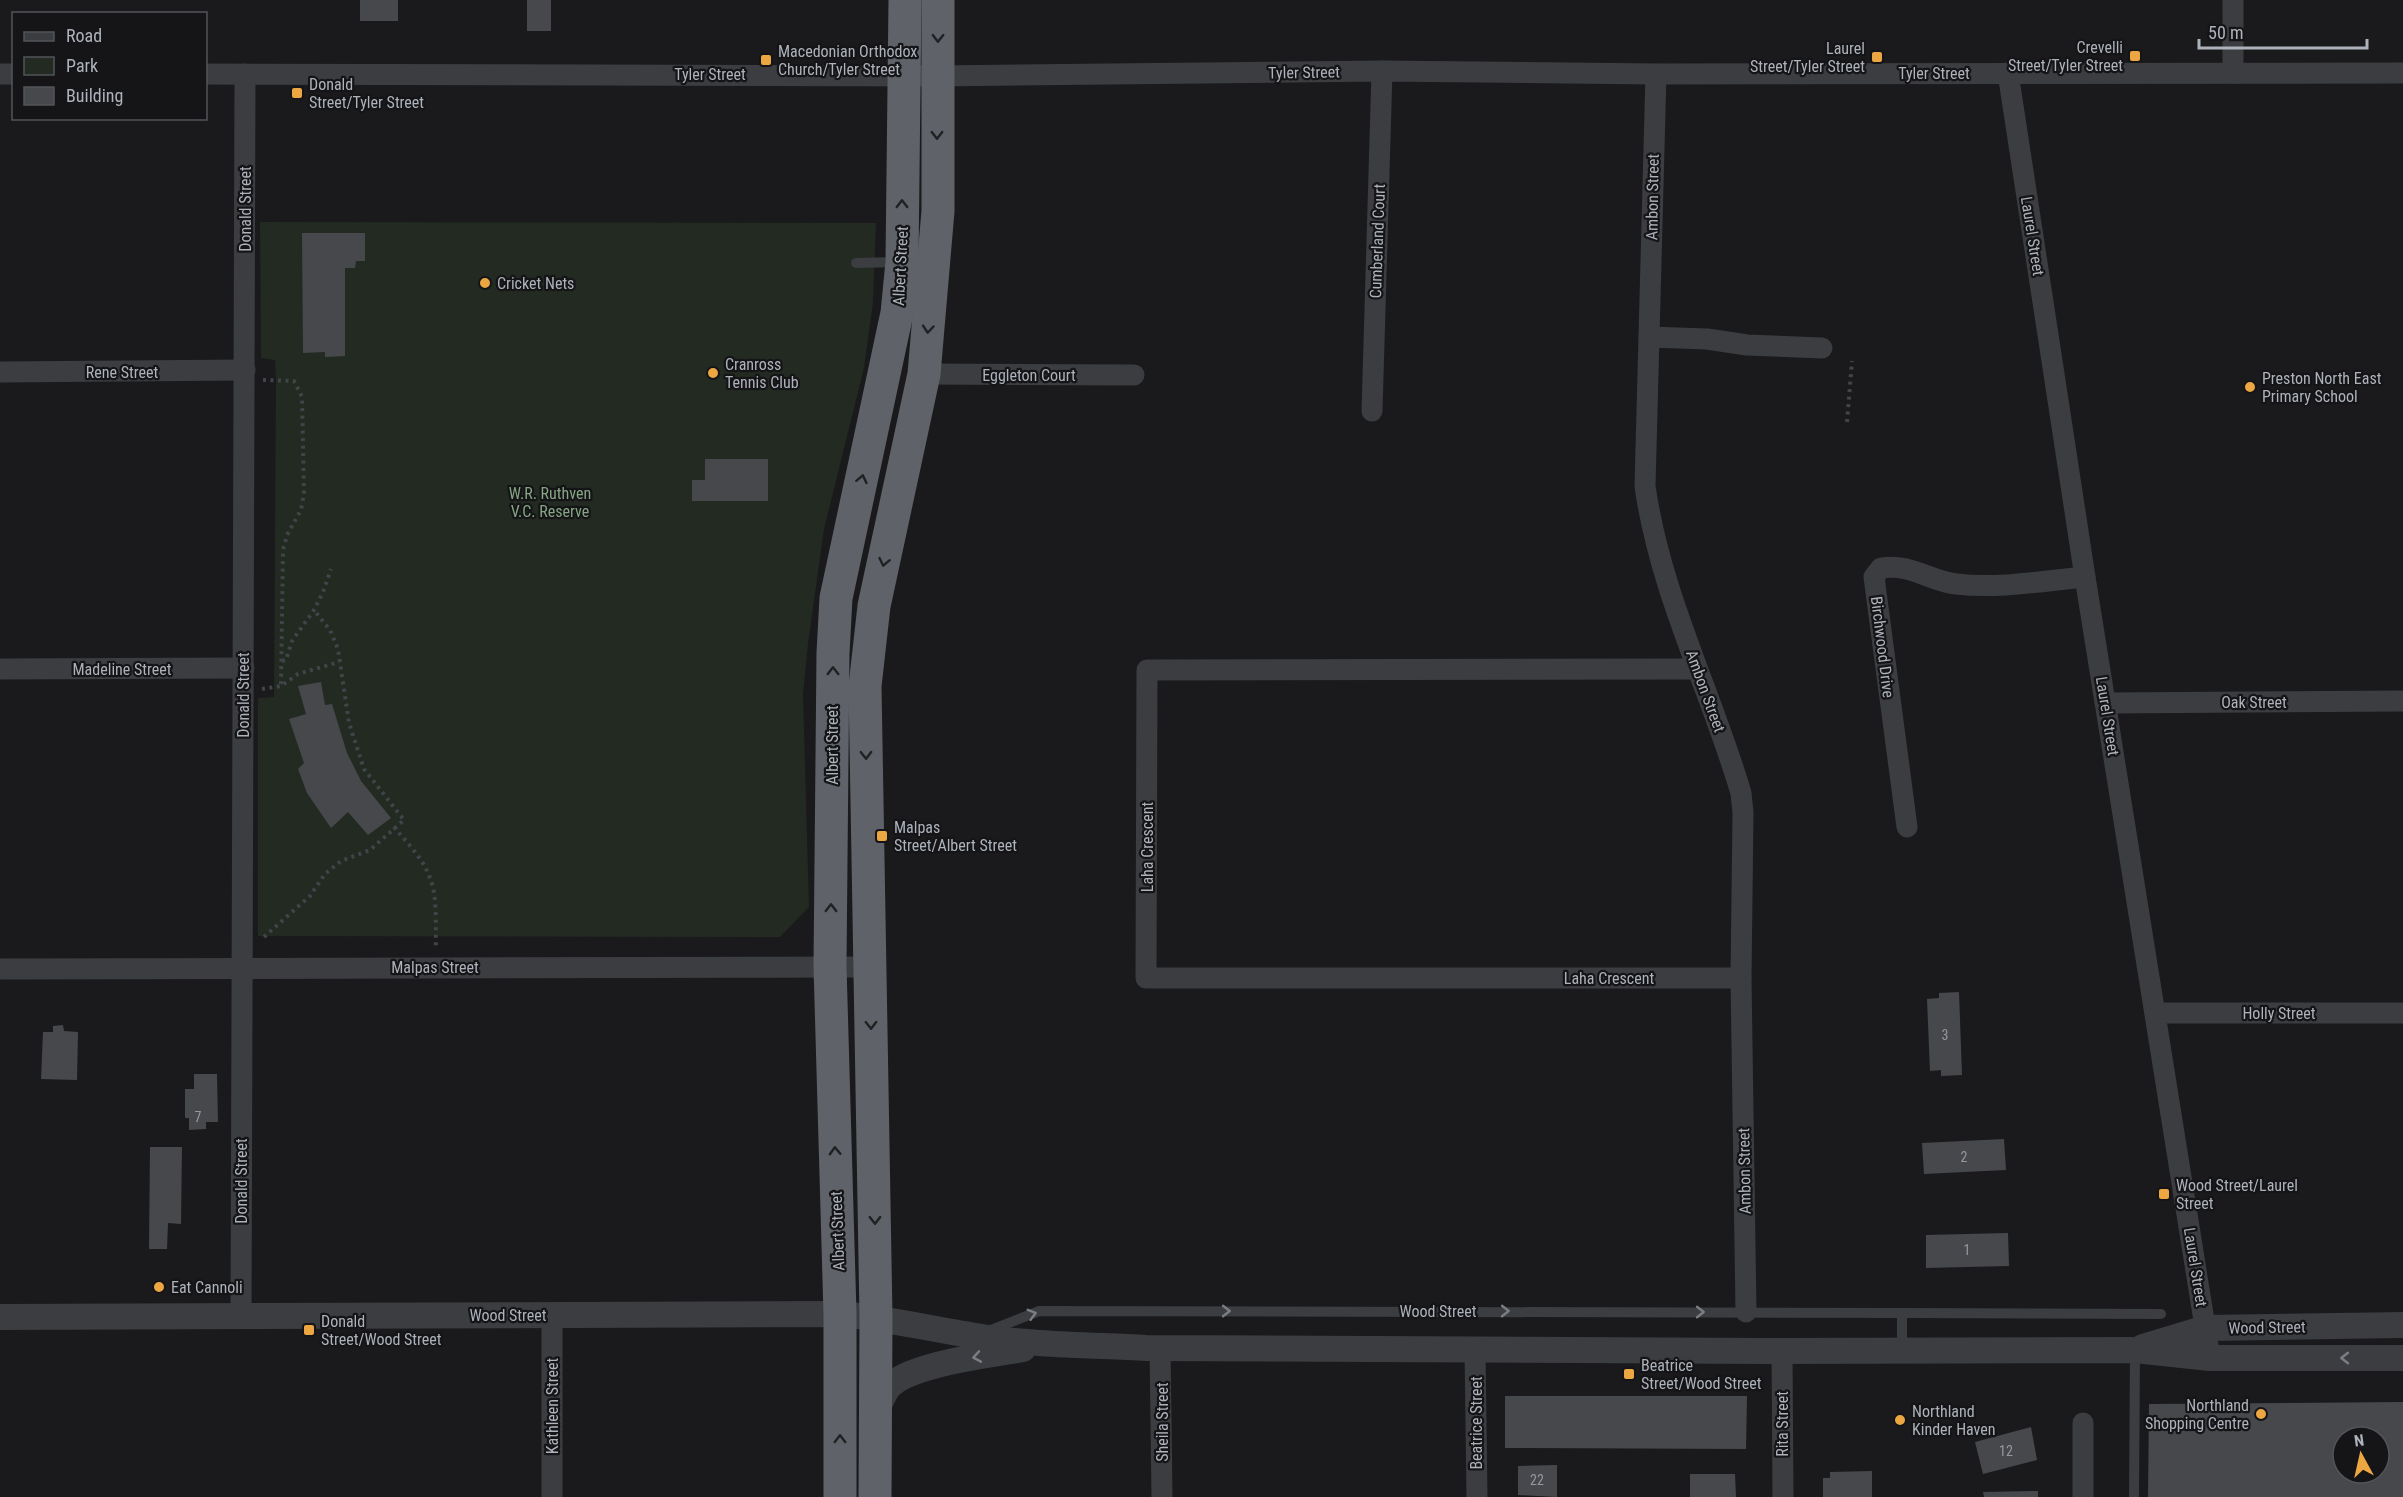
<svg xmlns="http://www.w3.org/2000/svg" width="2403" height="1497" font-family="'Roboto Condensed',sans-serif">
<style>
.green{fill:#222a22}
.building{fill:#47484c;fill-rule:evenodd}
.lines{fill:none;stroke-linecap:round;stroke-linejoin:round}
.path{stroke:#414448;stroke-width:4;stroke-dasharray:3 4.5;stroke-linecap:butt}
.service{stroke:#3b3d41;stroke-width:10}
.minor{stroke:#3b3d41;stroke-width:21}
.tertiary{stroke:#3b3d41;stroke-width:26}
.trunk{stroke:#5f6269;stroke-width:33}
.oneway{stroke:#202123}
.oneway2{stroke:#7a7d84}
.poi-dot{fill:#eca642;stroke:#151517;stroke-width:2}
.labels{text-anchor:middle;stroke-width:4.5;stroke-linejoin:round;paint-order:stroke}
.number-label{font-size:14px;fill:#94989f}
.poi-label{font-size:16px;fill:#adb2bb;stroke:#151517;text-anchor:start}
.street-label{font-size:16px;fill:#adb2bb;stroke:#151517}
.park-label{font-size:16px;fill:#86a585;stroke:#151517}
</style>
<rect width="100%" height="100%" fill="#1a1a1c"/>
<path class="green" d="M260,222L876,223L873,302L864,368L824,529L808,644L803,694L809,907L780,937L258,936V698L274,697L276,380L275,360L261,358Z"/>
<g class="building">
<rect x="360" y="0" width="38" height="21"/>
<rect x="527" y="0" width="24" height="31"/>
<path d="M302,233H365V261H356L355,268H345V356L325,357V352L303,353Z"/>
<path d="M705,459H768V501H692V480H705Z"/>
<path d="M321,682L325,705L332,704L347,753L361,781L391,818L368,835L348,812L331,828L307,793L298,769L304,763L289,719L306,714L298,686Z"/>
<path d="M1959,992L1962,1075L1941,1076V1070L1930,1071L1927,999L1939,998V993Z"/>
<path d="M63,1025L64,1031L78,1032L77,1080L41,1079L43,1032H53V1026Z"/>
<path d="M194,1074H217L218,1122H206V1129L189,1130V1118H185V1089H194Z"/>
<path d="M2004,1139L2006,1170L1924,1174L1922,1143Z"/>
<path d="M150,1147H182L181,1224L168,1223L167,1249H149Z"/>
<path d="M2008,1233L2009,1266L1926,1268V1235Z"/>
<path d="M1505,1396H1747L1746,1449L1505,1448Z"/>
<path d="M2403,1402V1497H2148L2149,1404ZM2343,1437H2379V1473H2343Z"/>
<path d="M2031,1427L2037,1460L1983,1474L1975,1442Z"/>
<path d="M1557,1465V1497L1518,1495V1466Z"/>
<path d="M1872,1471V1497H1823V1478H1830V1472Z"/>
<path d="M1690,1474H1735L1736,1497H1690Z"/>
<path d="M2038,1491V1497H1984L1983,1492Z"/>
</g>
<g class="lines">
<g class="path">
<path d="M263,380L294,381L302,397L304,493L301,510L287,535L283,550L281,686"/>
<path d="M1847,422L1852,361"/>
<path d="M282,661L286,660L292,641L314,610L323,592L331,569"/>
<path d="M262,689L281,686L298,674L339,662"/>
<path d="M394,827C407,843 423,858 430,878C438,897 435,928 436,949"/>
<path d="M264,937L310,896L325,874L341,861L370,850L404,820L364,769L349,723L338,649L330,630L314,610"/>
</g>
<g class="service">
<path d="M856,263L898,262"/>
<path d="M1902,1313L2161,1314"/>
<path d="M986,1332L1039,1311L1902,1313V1350"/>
<path d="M2134,1497L2135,1350"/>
</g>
<g class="minor">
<path d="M2008,73L2085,577L2210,1358"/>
<path d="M2233,73V0"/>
<path d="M0,74H14"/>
<path d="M206,74L937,76L1382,71L1656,74L2403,73"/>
<path d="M1656,74L1645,486C1660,593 1711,691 1741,793L1743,813L1741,978L1746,1312"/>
<path d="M1649,337L1707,339L1747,345L1822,348"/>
<path d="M0,372L245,370"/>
<path d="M924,374L1134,375"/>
<path d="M1372,411L1382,71"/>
<path d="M0,669L244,668"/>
<path d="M1696,669L1147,670L1146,978H1741"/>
<path d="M2105,703L2403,701"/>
<path d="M1907,827L1874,577L1881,568C1911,563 1929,581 1956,584C1999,589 2042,581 2085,577"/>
<path d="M0,969L870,967"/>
<path d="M2156,1013H2403"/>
<path d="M552,1315V1497"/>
<path d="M241,1316L245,74"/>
<path d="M1160,1347L1162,1497"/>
<path d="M1475,1349L1477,1497"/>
<path d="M1782,1351L1783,1497"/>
<path d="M2083,1423V1497"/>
</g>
<g class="tertiary">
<path d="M0,1317L840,1314C886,1318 930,1329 976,1336C1032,1345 1090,1345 1146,1348L1767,1351L2135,1350L2210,1358H2403"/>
<path d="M2143,1347L2206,1328L2403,1325"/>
<path d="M875,1413C879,1405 883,1395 888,1388C907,1364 991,1355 1023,1349"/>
</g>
<g class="trunk">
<path d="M840,1497V1314L830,966L833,653L836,598L897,313L902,262L905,0"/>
<path d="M875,1497L876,1317L865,686L874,606L924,374L938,211V0"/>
</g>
</g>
<defs><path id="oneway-chevron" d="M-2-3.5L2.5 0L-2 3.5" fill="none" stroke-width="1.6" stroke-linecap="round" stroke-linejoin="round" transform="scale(1.5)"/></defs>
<g class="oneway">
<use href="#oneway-chevron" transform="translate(938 38) rotate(91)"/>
<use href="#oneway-chevron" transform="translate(937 135) rotate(90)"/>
<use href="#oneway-chevron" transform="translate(902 204) rotate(-90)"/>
<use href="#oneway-chevron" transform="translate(928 329) rotate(95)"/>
<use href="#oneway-chevron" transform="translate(862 479) rotate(-78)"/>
<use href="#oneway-chevron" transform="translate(884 562) rotate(102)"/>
<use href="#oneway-chevron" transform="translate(833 671) rotate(-90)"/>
<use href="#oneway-chevron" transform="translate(866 755) rotate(89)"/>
<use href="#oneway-chevron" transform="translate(831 908) rotate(-90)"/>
<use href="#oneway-chevron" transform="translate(871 1025) rotate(89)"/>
<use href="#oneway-chevron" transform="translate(835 1151) rotate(-92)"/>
<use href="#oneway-chevron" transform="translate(875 1220) rotate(89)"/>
<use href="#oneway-chevron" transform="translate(840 1439) rotate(-90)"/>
</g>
<g class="oneway2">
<use href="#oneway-chevron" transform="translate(1226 1311)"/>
<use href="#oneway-chevron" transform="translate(1505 1311)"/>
<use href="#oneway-chevron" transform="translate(1700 1312)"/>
<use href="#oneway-chevron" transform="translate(1032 1314) rotate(-16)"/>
<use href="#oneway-chevron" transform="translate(977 1357) rotate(170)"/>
<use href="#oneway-chevron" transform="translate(2345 1358) rotate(180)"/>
</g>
<g class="poi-dot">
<rect x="2129" y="50" width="12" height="12" rx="3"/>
<rect x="1871" y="51" width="12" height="12" rx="3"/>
<rect x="760" y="54" width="12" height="12" rx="3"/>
<rect x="291" y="87" width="12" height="12" rx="3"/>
<circle cx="485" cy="283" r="6"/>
<circle cx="713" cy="373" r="6"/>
<circle cx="2250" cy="387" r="6"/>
<rect x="876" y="830" width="12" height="12" rx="3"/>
<rect x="2158" y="1188" width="12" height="12" rx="3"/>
<circle cx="159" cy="1287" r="6"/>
<rect x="303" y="1324" width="12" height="12" rx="3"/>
<rect x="1623" y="1368" width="12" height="12" rx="3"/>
<circle cx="2261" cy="1414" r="6"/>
<circle cx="1900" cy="1420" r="6"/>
</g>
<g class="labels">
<g class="number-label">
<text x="1945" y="1040">3</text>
<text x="198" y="1122">7</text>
<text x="1964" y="1162">2</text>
<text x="1967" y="1255">1</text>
<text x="2006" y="1456">12</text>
<text x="1537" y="1485">22</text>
</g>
<g class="poi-label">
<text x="2123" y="53" text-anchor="end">Crevelli<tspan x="2123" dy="18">Street/Tyler Street</tspan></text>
<text x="1865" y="54" text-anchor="end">Laurel<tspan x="1865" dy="18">Street/Tyler Street</tspan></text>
<text x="778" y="57">Macedonian Orthodox<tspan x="778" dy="18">Church/Tyler Street</tspan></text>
<text x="309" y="90">Donald<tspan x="309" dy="18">Street/Tyler Street</tspan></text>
<text x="497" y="289">Cricket Nets</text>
<text x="725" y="370">Cranross<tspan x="725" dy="18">Tennis Club</tspan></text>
<text x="2262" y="384">Preston North East<tspan x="2262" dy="18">Primary School</tspan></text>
<text x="894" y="833">Malpas<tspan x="894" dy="18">Street/Albert Street</tspan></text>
<text x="2176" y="1191">Wood Street/Laurel<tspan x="2176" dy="18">Street</tspan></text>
<text x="171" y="1293">Eat Cannoli</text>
<text x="321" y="1327">Donald<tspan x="321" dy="18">Street/Wood Street</tspan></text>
<text x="1641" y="1371">Beatrice<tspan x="1641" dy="18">Street/Wood Street</tspan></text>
<text x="2249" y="1411" text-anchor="end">Northland<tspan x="2249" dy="18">Shopping Centre</tspan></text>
<text x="1912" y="1417">Northland<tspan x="1912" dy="18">Kinder Haven</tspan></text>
</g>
<g class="street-label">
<text transform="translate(1304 72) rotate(-1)" y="6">Tyler Street</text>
<text x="1934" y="79">Tyler Street</text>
<text x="710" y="80">Tyler Street</text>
<text transform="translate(1652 197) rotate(-89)" y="6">Ambon Street</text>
<text transform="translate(245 209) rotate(-90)" y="6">Donald Street</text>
<text transform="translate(2033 236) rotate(81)" y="6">Laurel Street</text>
<text transform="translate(1377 241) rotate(-88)" y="6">Cumberland Court</text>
<text transform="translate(900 266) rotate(-87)" y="6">Albert Street</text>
<text x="122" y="378">Rene Street</text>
<text x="1029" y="381">Eggleton Court</text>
<text transform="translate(1883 647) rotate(83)" y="6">Birchwood Drive</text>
<text x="122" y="675">Madeline Street</text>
<text transform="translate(1706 691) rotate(70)" y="6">Ambon Street</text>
<text transform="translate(243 695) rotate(-90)" y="6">Donald Street</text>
<text x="2254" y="708">Oak Street</text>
<text transform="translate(2108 716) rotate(81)" y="6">Laurel Street</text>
<text transform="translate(832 745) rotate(-90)" y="6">Albert Street</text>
<text transform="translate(1147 847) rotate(-90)" y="6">Laha Crescent</text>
<text x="435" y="973">Malpas Street</text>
<text x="1609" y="984">Laha Crescent</text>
<text x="2279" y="1019">Holly Street</text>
<text transform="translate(1744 1171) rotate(-91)" y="6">Ambon Street</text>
<text transform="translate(241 1181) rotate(-90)" y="6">Donald Street</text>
<text transform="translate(837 1231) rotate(-92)" y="6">Albert Street</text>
<text transform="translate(2196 1267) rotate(81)" y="6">Laurel Street</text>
<text x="1438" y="1317">Wood Street</text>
<text x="508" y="1321">Wood Street</text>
<text transform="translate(2267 1327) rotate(-1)" y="6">Wood Street</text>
<text transform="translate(552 1406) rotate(-90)" y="6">Kathleen Street</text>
<text transform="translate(1162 1422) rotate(-90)" y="6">Sheila Street</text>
<text transform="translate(1476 1423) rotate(-90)" y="6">Beatrice Street</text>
<text transform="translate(1782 1424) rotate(-90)" y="6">Rita Street</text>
</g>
<g class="park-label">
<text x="550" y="499">W.R. Ruthven<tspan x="550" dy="18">V.C. Reserve</tspan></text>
</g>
</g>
<rect x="12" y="12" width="195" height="108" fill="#151517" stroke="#525459" stroke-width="1.5"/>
<rect x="24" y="32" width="30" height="9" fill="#3b3d41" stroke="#525459" stroke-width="1.5"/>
<text x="66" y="42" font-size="18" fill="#adb2bb">Road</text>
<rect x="24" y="57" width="30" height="18" fill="#222a22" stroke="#525459" stroke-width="1.5"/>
<text x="66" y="72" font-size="18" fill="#adb2bb">Park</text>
<rect x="24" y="87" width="30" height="18" fill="#47484c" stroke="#525459" stroke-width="1.5"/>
<text x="66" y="102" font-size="18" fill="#adb2bb">Building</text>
<g transform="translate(2361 1455) rotate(352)"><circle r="28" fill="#151517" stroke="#525459" stroke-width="1.5"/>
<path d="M0-4.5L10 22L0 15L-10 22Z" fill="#eca642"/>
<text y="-9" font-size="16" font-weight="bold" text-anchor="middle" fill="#adb2bb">N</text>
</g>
<path d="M2199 39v9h168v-9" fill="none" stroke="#adb2bb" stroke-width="3"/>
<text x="2208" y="39" font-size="18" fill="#adb2bb" stroke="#151517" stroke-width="4.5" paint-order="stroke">50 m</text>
</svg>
